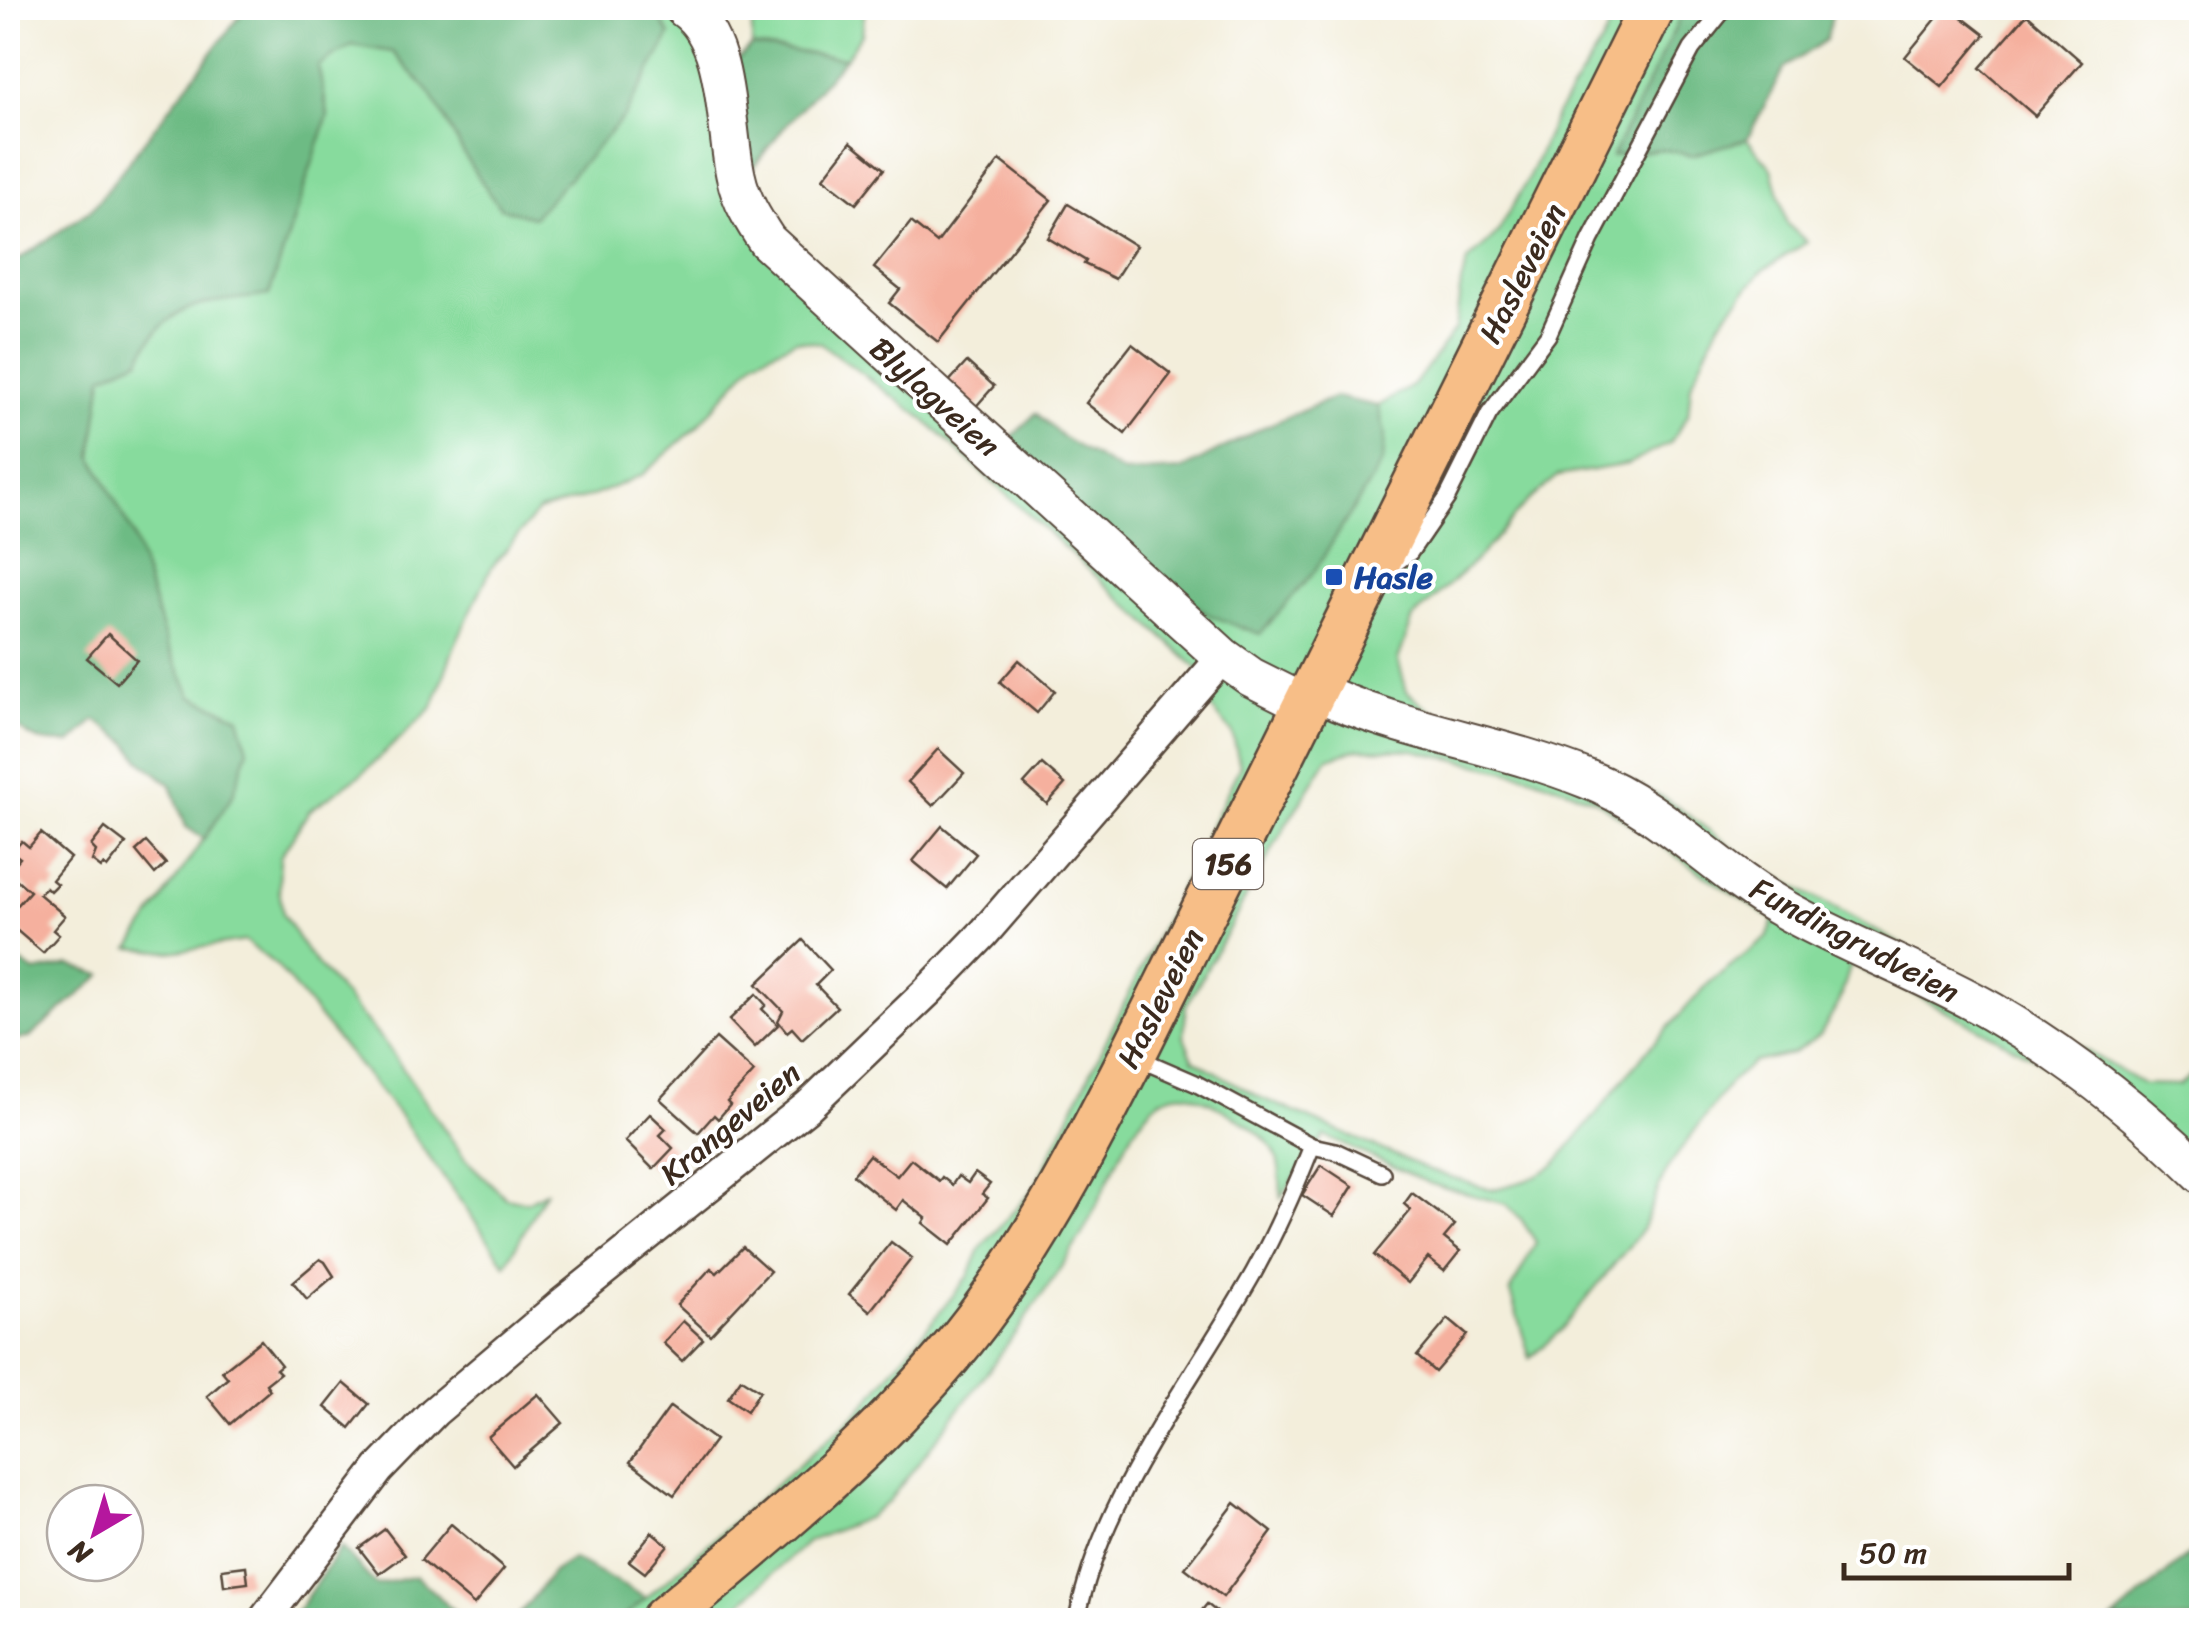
<svg xmlns="http://www.w3.org/2000/svg" width="2209" height="1628" font-family="Sriracha,sans-serif">
<style>
.green{fill:#87db9d;stroke:#61825e;stroke-width:2.5;fill-rule:evenodd}
.forest{fill:#6dbb84;stroke:#547251;stroke-width:2.5}
.building{fill:#f5b09e}
.lines{fill:none;stroke-linecap:round;stroke-linejoin:round}
.service-casing{stroke:#57473a;stroke-width:20}
.minor-casing{stroke:#57473a;stroke-width:35}
.tertiary-casing{stroke:#57473a;stroke-width:42}
.primary-casing{stroke:#57473a;stroke-width:50}
.service{stroke:#fff;stroke-width:15}
.minor{stroke:#fff;stroke-width:30}
.tertiary{stroke:#fff;stroke-width:38}
.primary{stroke:#f7be87;stroke-width:45}
.transit-dot{fill:#1a4fb4;stroke:#fff;stroke-width:4}
.labels{text-anchor:middle;stroke-width:8;stroke-linejoin:round;paint-order:stroke}
.shield{fill:#fff;stroke:#766a62;stroke-width:2.5}
.shield-label{font-size:30px;font-weight:bold;fill:#3b2a1e}
.street-label{font-size:32px;fill:#3b2a1e;stroke:#fff}
.transit-label{font-size:32px;font-weight:bold;fill:#164399;stroke:#fff;text-anchor:start}
</style>
<rect width="100%" height="100%" fill="#fff"/>
<filter id="ink" filterUnits="userSpaceOnUse"><feTurbulence type="fractalNoise" baseFrequency=".01" numOctaves="2"/><feDisplacementMap in="SourceGraphic" scale="20" xChannelSelector="R" yChannelSelector="G"/><feConvolveMatrix kernelMatrix="1 2 1 2 8 2 1 2 1" color-interpolation-filters="sRGB"/></filter>
<filter id="wash" filterUnits="userSpaceOnUse"><feTurbulence type="fractalNoise" baseFrequency=".0048" numOctaves="4" result="noise"/><feDisplacementMap in="SourceGraphic" scale="40" xChannelSelector="R" yChannelSelector="G"/><feGaussianBlur stdDeviation="2.25" result="paint"/><feColorMatrix in="noise" values="0 0 0 0 0 0 0 0 0 0 0 0 0 0 0 0 0 1.4 0 .05"/><feComposite in="paint" operator="in"/></filter>
<g filter="url(#wash)">
<rect width="100%" height="100%" fill="#f3eedb"/>
<g class="green">
<path d="M645,8H704L741,153L772,235L1141,567L1385,434L1378,406L1414,385L1455,329L1461,283L1467,262L1497,234L1530,175L1557,113L1601,44L1619,8H1685L1613,156L1661,149L1692,155L1747,139L1772,169L1787,224L1807,242L1761,272L1720,322L1691,385L1688,415L1670,443L1628,464L1558,476L1528,501L1478,558L1413,618L1398,660L1407,692L1434,713L1559,748L1666,799L1756,865L1933,962L2143,1084L2179,1085L2201,1067V1198L2051,1067L1920,997L1851,964L1839,1003L1820,1035L1792,1054L1754,1062L1731,1081L1666,1170L1642,1230L1560,1331L1530,1358L1510,1292L1536,1242L1521,1219L1506,1204L1431,1184L1325,1136L1281,1197C1280,1180 1281,1160 1271,1146C1258,1129 1208,1098 1188,1094C1175,1092 1163,1096 1153,1106C1117,1143 1104,1201 1076,1244C1018,1334 953,1418 888,1502L869,1517L807,1542L722,1620H621L859,1412L968,1277L980,1249L1034,1188L1240,766L1232,732L1207,704L1196,667L920,416L820,343L796,340L756,359L697,427L642,475L595,495L538,511L491,568L454,647L433,707L363,773L309,811L280,857L279,889L283,914L306,951L387,1046L465,1159L506,1198L527,1202L545,1192L506,1265L399,1115L277,966L245,941L170,952L130,948L233,795L239,717L192,696L167,646L133,535L92,456L103,375L140,359C168,297 210,304 269,294L328,115L318,66L352,45L393,52L431,94L469,163L500,208L658,52L670,35L661,20ZM1357,749L1413,750L1531,776L1596,800L1704,875L1774,920L1767,938L1710,982L1645,1053L1555,1165L1528,1180L1491,1190L1432,1171L1259,1097L1193,1059L1184,1037L1186,1006L1287,823L1328,758Z"/>
<path d="M752,8H865L862,34L845,58L752,46Z"/>
</g>
<g class="forest">
<path d="M246,8H645L661,20L670,35L624,117L533,217L500,208L469,163L431,94L393,52L352,45L318,66L328,115L269,295C210,304 168,297 140,359L103,376L92,456L133,535L167,646L192,696L239,717L248,749L233,795L204,839L186,827L171,785L140,760L127,742L95,720L71,743C39,743 29,741 8,717L13,694L8,644V267L93,208Z"/>
<path d="M1685,8H1834L1826,40L1784,68L1747,139L1692,155L1661,149L1612,156Z"/>
<path d="M752,46L845,58L781,131L747,175L733,63Z"/>
<path d="M1335,397L1378,406L1385,434L1383,461L1314,572L1260,634L1209,615L1141,567L1006,443L1036,413L1065,439L1124,473L1181,470L1264,427Z"/>
<path d="M8,954L35,972L70,965L102,975L30,1037L8,1041Z"/>
<path d="M2201,1544V1620H2113Z"/>
<path d="M341,1547L376,1585L416,1576L464,1620H291Z"/>
<path d="M573,1559L646,1598L621,1620H515L553,1572Z"/>
</g>
<g id="blocks">
<g class="building">
<path d="M1945,8H1950L1985,35L1942,87L1905,57Z"/>
<path d="M2027,14L2082,62L2035,116L1980,68Z"/>
<path d="M851,142L884,169L856,204L823,178Z"/>
<path d="M1000,160L1051,200L938,342L889,303L900,289L874,268L911,222L937,243Z"/>
<path d="M1068,204L1136,246L1115,279L1084,264L1086,261L1048,238Z"/>
<path d="M1132,344L1171,374L1125,434L1086,403Z"/>
<path d="M967,362L994,386L972,411L945,386Z"/>
<path d="M108,634L137,660L117,683L87,658Z"/>
<path d="M1019,660L1055,691L1037,713L1000,682Z"/>
<path d="M938,749L964,773L933,806L908,782Z"/>
<path d="M1042,764L1065,784L1047,804L1024,784Z"/>
<path d="M942,826L976,854L947,889L913,861Z"/>
<path d="M105,828L126,844L107,868L103,865L101,868L92,861L96,851L91,846Z"/>
<path d="M41,833L70,858L52,880L57,884L50,891L46,887L39,894L65,916L53,930L59,935L43,953L8,923V916L30,891L8,872L20,858L12,852L22,841L29,847Z"/>
<path d="M146,842L166,864L155,874L136,851Z"/>
<path d="M803,940L831,970L816,985L837,1007L802,1039L792,1028L787,1032L778,1021L783,1011L757,984Z"/>
<path d="M756,994L766,1005L762,1009L778,1025L755,1047L729,1020Z"/>
<path d="M716,1038L754,1072L727,1102L730,1105L718,1119L714,1115L698,1133L660,1099Z"/>
<path d="M650,1114L666,1129L660,1135L673,1148L653,1169L625,1141Z"/>
<path d="M869,1155L897,1176L911,1159L939,1181L942,1177L952,1185L958,1176L968,1183L975,1173L990,1184L982,1194L988,1198L951,1245L923,1223L926,1218L903,1200L896,1210L853,1175Z"/>
<path d="M1321,1165L1353,1186L1334,1216L1302,1195Z"/>
<path d="M1412,1193L1455,1225L1444,1238L1460,1251L1444,1271L1428,1258L1408,1283L1374,1255L1411,1210L1404,1204Z"/>
<path d="M891,1242L912,1258L870,1311L849,1294Z"/>
<path d="M743,1247L770,1271L710,1335L677,1305L711,1268L717,1273Z"/>
<path d="M320,1259L325,1262L334,1276L307,1299L293,1282Z"/>
<path d="M1448,1319L1467,1335L1435,1372L1417,1356Z"/>
<path d="M683,1321L703,1339L682,1361L663,1343Z"/>
<path d="M261,1340L281,1365L276,1369L280,1373L266,1384L270,1390L230,1424L207,1396L228,1378L222,1371Z"/>
<path d="M741,1379L760,1391L747,1411L728,1398Z"/>
<path d="M344,1383L369,1404L350,1428L325,1407Z"/>
<path d="M538,1394L563,1423L513,1466L488,1437Z"/>
<path d="M670,1407L715,1440L674,1495L630,1462Z"/>
<path d="M1235,1503L1272,1532L1223,1597L1185,1568Z"/>
<path d="M451,1524L504,1569L474,1605L421,1560Z"/>
<path d="M385,1529L405,1555L379,1574L359,1548Z"/>
<path d="M652,1532L668,1545L645,1573L629,1561Z"/>
<path d="M246,1566L248,1583L224,1586L222,1569Z"/>
<path d="M1207,1604L1227,1620H1194Z"/>
</g>
</g>
</g>
<g filter="url(#ink)">
<use href="#blocks" fill-opacity="0" stroke="#57473a" stroke-width="2.5"/>
<g class="lines">
<g class="service-casing">
<g id="service">
<path d="M1389,568L1410,552L1447,498L1489,414L1548,335L1591,239L1692,49L1725,8"/>
<path d="M1135,1057L1195,1083L1312,1146L1335,1151L1382,1173"/>
<path d="M1077,1620C1101,1496 1192,1382 1254,1272C1276,1232 1295,1189 1312,1146"/>
</g>
</g>
<g class="minor-casing">
<path id="minor" d="M264,1620L379,1469L434,1412L558,1307L808,1106L927,992L984,933L1223,657"/>
</g>
<g class="tertiary-casing">
<g id="tertiary">
<path d="M684,8C731,40 724,126 736,177C741,201 754,221 767,241L1223,657L1251,677L1307,705"/>
<path d="M1314,690C1401,732 1498,743 1587,779C1660,807 1715,870 1782,908C1850,947 1925,973 1992,1012C2069,1057 2139,1112 2202,1174"/>
</g>
</g>
<g class="primary-casing">
<path id="primary" d="M664,1620C780,1522 902,1426 991,1301C1046,1224 1089,1140 1132,1056L1652,8"/>
</g>
<use href="#service" class="service"/>
<use href="#minor" class="minor"/>
<use href="#tertiary" class="tertiary"/>
<use href="#primary" class="primary"/>
</g>
</g>
<rect class="transit-dot" x="1324" y="567" width="20" height="20" rx="5"/>
<g class="labels">
<rect class="shield" x="1193" y="839" width="70" height="50" rx="8"/>
<g class="shield-label">
<text x="1228" y="874">156</text>
</g>
<g class="street-label">
<text transform="translate(1522 273) rotate(-63)" y="11">Hasleveien</text>
<text transform="translate(935 397) rotate(42)" y="11">Blylagveien</text>
<text transform="translate(1855 940) rotate(28)" y="11">Fundingrudveien</text>
<text transform="translate(1160 998) rotate(-63)" y="11">Hasleveien</text>
<text transform="translate(730 1123) rotate(-40)" y="11">Krangeveien</text>
</g>
<g class="transit-label">
<text x="1354" y="588">Hasle</text>
</g>
</g>
<rect width="2209" height="1628" fill="none" stroke="#fff" stroke-width="40"/>
<g transform="translate(95 1533) rotate(218)"><circle r="48" fill="#ffffff" stroke="#b1aaa5" stroke-width="2.5"/>
<path d="M0-8L18 38L0 25L-18 38Z" fill="#b5179e"/>
<text y="-15" font-size="28" font-weight="bold" text-anchor="middle" fill="#3b2a1e">N</text>
</g>
<path d="M1844 1563v15h225v-15" fill="none" stroke="#3b2a1e" stroke-width="5"/>
<text x="1859" y="1563" font-size="30" fill="#3b2a1e" stroke="#ffffff" stroke-width="8" paint-order="stroke">50 m</text>
</svg>
